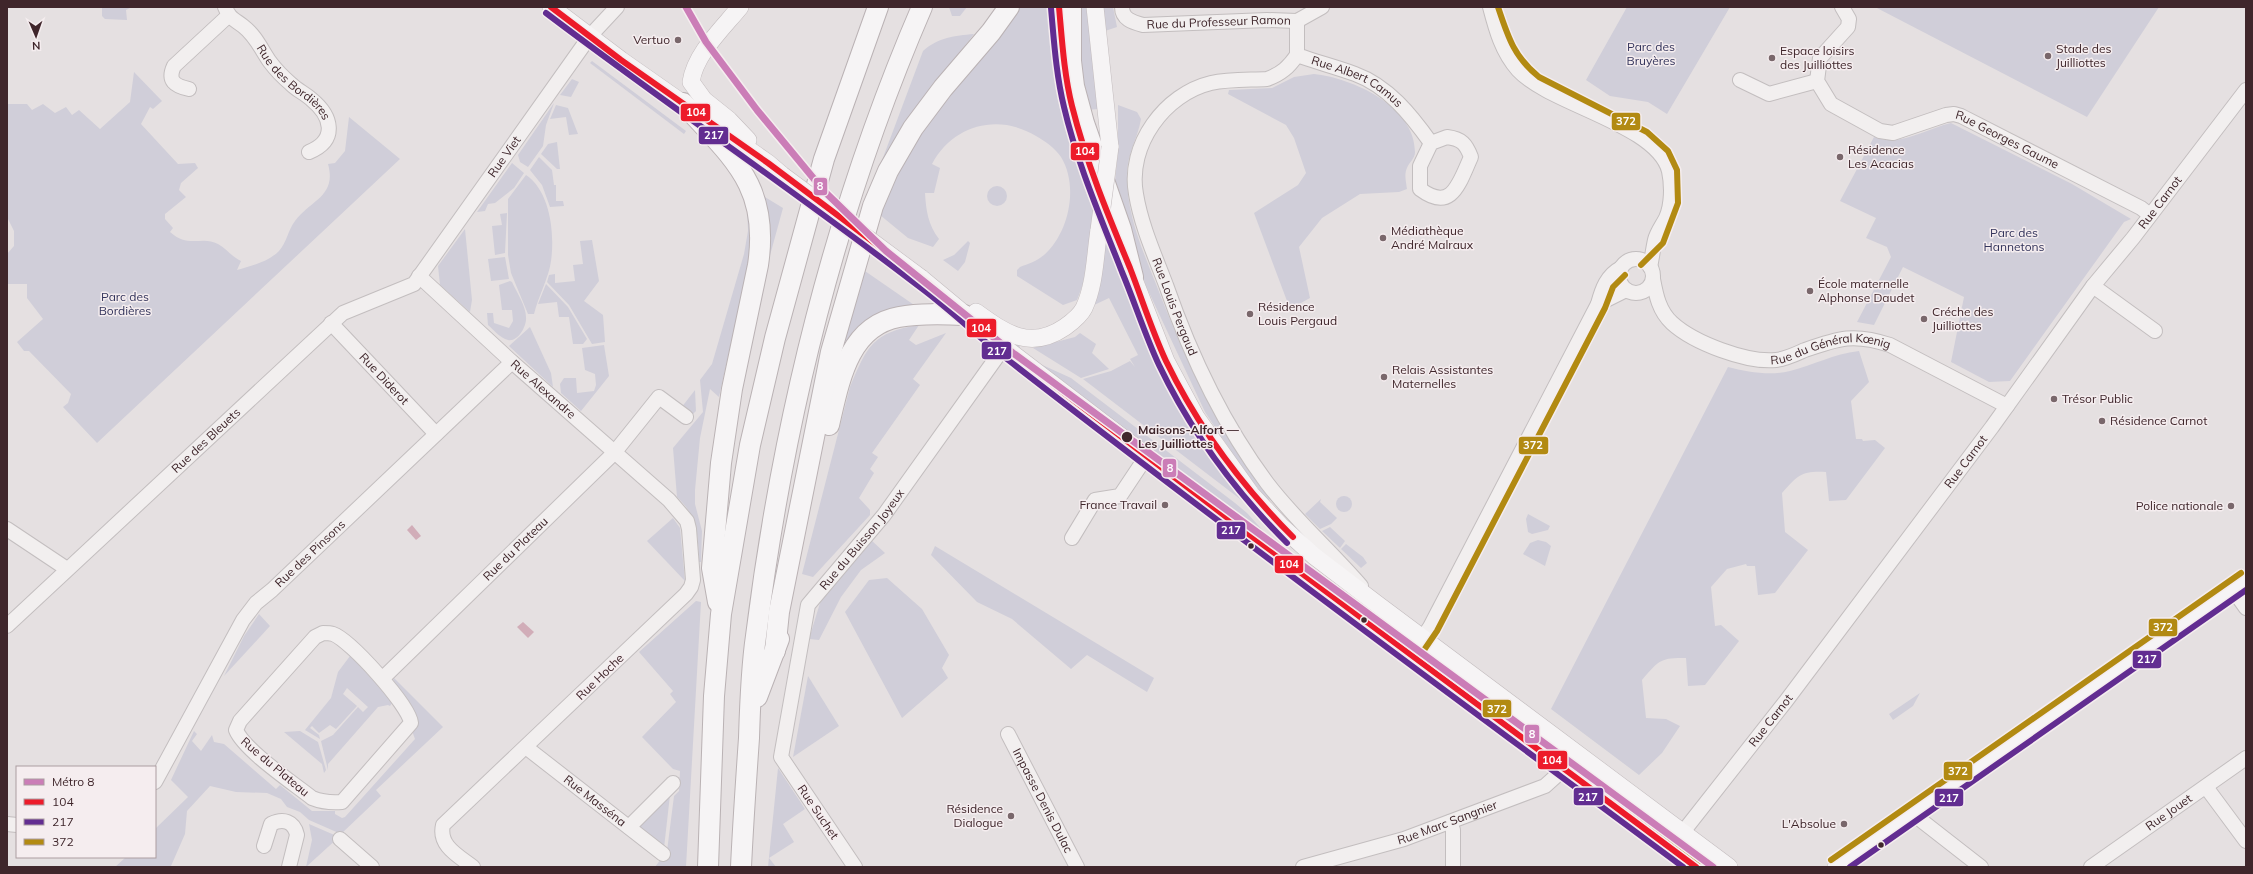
<svg xmlns="http://www.w3.org/2000/svg" width="2253" height="874" font-family="Mulish,sans-serif">
<style>
.green{fill:#d0ced9}
.water{fill:#d1adb8}
.lines{fill:none;stroke-linecap:round;stroke-linejoin:round}
.minor-casing{stroke:#c3bebf;stroke-width:16}
.major-casing{stroke:#c3bcbe;stroke-width:18}
.highway-casing{stroke:#bab2b4;stroke-width:22}
.minor{stroke:#f2efef;stroke-width:14}
.major{stroke:#f6f4f5;stroke-width:17}
.highway{stroke:#f6f4f5;stroke-width:20}
.major-bridge-casing{stroke:#c3bcbe;stroke-width:18;stroke-linecap:butt}
.major-bridge{stroke:#f6f4f5;stroke-width:17}
.bus-1-casing{stroke:#f5edef;stroke-width:9}
.bus-2-casing{stroke:#f5edef;stroke-width:9}
.bus-3-casing{stroke:#f5edef;stroke-width:9}
.bus-1{stroke:#ed1b2a;stroke-width:6}
.bus-2{stroke:#622d91;stroke-width:6}
.bus-3{stroke:#b28a12;stroke-width:6}
.metro-1-casing{stroke:#f5edef;stroke-width:10}
.metro-1{stroke:#cb7db7;stroke-width:7}
.poi-dot{fill:#79676b;stroke:#f5edef;stroke-width:1.5}
.stop-dot{fill:#3f262b;stroke:#f5edef;stroke-width:1.5}
.labels{text-anchor:middle;stroke-width:3;stroke-linejoin:round;paint-order:stroke}
.street-label{font-size:12px;fill:#3f262b;stroke:#f5edef}
.poi-label{font-size:12px;fill:#3f262b;stroke:#f5edef;text-anchor:start}
.park-label{font-size:12px;fill:#33345b;stroke:#f5edef}
.stop-label{font-size:12px;font-weight:bold;fill:#3f262b;stroke:#f5edef;text-anchor:start}
.line-badge{stroke:#f5edef;stroke-width:1.5}
.badge-label{font-size:11px;text-anchor:middle;font-weight:bold;fill:#fff}
</style>
<rect width="100%" height="100%" fill="#e5e0e1"/>
<g class="green">
<path d="M102,7H132L126,10L127,20L105,19L102,16Z"/>
<path d="M949,7H967L960,16H952Z"/>
<path d="M1018,7H1053L1061,79L1071,121L1098,195L1083,284L1077,300L1063,305L1017,276V270L1020,267C1028,264 1037,261 1044,255C1069,233 1079,186 1061,157C1055,148 1045,141 1036,136C998,113 953,125 932,164L940,168L934,193H925C926,210 928,225 939,239L933,247L908,238L880,215L890,188L918,135L952,91L993,46Z"/>
<path d="M1080,7H1089L1099,109L1085,110L1081,94Z"/>
<path d="M1103,7H1113L1117,27L1105,31Z"/>
<path d="M1627,7H1730L1667,114L1648,102L1610,96L1586,80Z"/>
<path d="M1875,7H2159L2087,117Z"/>
<path d="M974,34L936,83L875,179L923,51C939,37 954,36 974,34Z"/>
<path d="M592,61L686,131L684,134L590,63Z"/>
<path d="M134,72L162,101L153,109L150,107L141,124L178,164L195,163L198,168L181,183L179,190L186,197L165,214V219L173,228L170,232C189,249 202,235 218,244C227,249 232,257 241,261L237,270C251,266 268,262 279,251C287,242 288,230 295,221C311,200 337,196 328,164L335,163L345,151L349,117L400,159L97,443L63,407L68,403L71,394L29,351H24L17,342L43,319L27,298V284H7V254L14,246V231L7,217V104H27L32,110L43,104L55,113L66,107L72,115L79,110L100,129L130,102Z"/>
<path d="M1314,74C1352,78 1415,106 1415,152C1415,159 1409,162 1407,168C1404,174 1406,182 1407,189L1399,192L1360,194L1322,218L1299,247L1310,298L1290,309L1254,213L1298,185L1306,173L1294,138L1286,125L1228,94L1229,90L1272,88L1294,77Z"/>
<path d="M572,79L579,82L571,97L560,95Z"/>
<path d="M554,103L546,125L543,146L528,167L520,162L518,155Z"/>
<path d="M556,105L568,108L578,134L569,135L566,117L550,119Z"/>
<path d="M1118,105L1137,112L1141,119C1138,138 1126,156 1127,177C1127,215 1142,249 1156,284C1185,360 1220,435 1271,499L1268,500L1244,471L1205,412L1146,286L1114,192L1118,151Z"/>
<path d="M1951,123L2072,184L2131,219L2124,222L2119,229L2010,381L1989,382L1951,362L1964,297L1903,267L1874,325L1857,322L1891,257L1887,247L1866,238L1876,218L1840,201L1874,137C1901,147 1925,129 1951,123Z"/>
<path d="M557,142L560,169H557L541,154L548,144Z"/>
<path d="M539,157L552,170L554,185H556V201H563L564,206L550,207L542,185L530,170Z"/>
<path d="M512,163L524,173L514,188L495,203L488,204L485,211L477,212Z"/>
<path d="M526,175C550,191 555,233 551,261C549,277 538,297 534,314H528L511,273L508,255V199Z"/>
<circle cx="997" cy="196" r="10"/>
<path d="M760,194L783,208L769,259C771,232 773,219 760,194Z"/>
<path d="M747,205L753,230L746,288L734,329L719,397L710,389L700,438L695,490V504L702,531L701,562H699C698,534 698,517 677,497L673,448L703,412L700,380L712,364L744,254L748,231Z"/>
<path d="M507,213L505,253L495,255L492,226L502,225L500,214Z"/>
<path d="M1107,227L1156,361L1177,400L1219,465L1249,503L1304,558L1272,532L1244,502L1083,379L1111,371L1130,361L1135,367L1130,359L1138,355L1109,298L1092,306Z"/>
<path d="M465,229L472,300L470,312L440,285L438,266Z"/>
<path d="M592,240L599,281L584,301L603,315L605,342L592,344L569,305L547,282L549,275L555,274V283L575,281L573,265L583,264L580,241Z"/>
<path d="M968,241L970,243L965,262L958,271L943,260L954,255Z"/>
<path d="M505,257L509,279L491,281L488,259Z"/>
<path d="M862,269L917,307L839,361Z"/>
<path d="M510,281L512,282C517,293 526,306 526,317C527,326 518,342 508,340C500,338 494,330 488,325L487,313H493L494,323L509,328L513,321L512,310H502L499,285Z"/>
<path d="M546,284L568,307L587,339L583,344H573L569,317H559L557,302L538,304Z"/>
<path d="M919,325L909,340L916,345L946,333L913,379L920,385L872,453L878,457L870,469L874,473L859,498L870,510V515L813,577L802,574L850,387C867,346 873,332 919,325Z"/>
<path d="M530,327L551,373L553,387L509,346Z"/>
<path d="M1080,333L1096,344L1092,353L1109,369L1081,378L1033,348L1075,337Z"/>
<path d="M1019,342L1020,349L1038,363L1071,378L1235,503L1247,513L1277,546L1016,347Z"/>
<path d="M604,345L609,376L581,411L561,393L560,384L564,378H576L577,393L594,391L596,385L595,374L585,370L582,348Z"/>
<path d="M1859,351L1869,382L1851,401L1856,439H1862L1863,441L1875,440L1885,448L1846,500L1829,501L1826,472C1802,471 1799,474 1782,493L1785,532L1808,550L1775,593L1758,595L1755,566H1747L1746,564L1727,569L1711,587L1715,626L1721,625L1739,641L1705,685L1688,686L1686,658C1661,658 1660,659 1642,680L1646,718L1666,719L1680,726L1662,753L1639,775L1551,709L1728,367C1748,372 1770,376 1790,371C1814,365 1833,354 1859,351Z"/>
<path d="M695,390L696,411L691,416L681,408Z"/>
<circle cx="1344" cy="504" r="8"/>
<path d="M1321,499L1320,502L1337,518L1331,524L1320,529L1305,514Z"/>
<path d="M1528,514L1550,526L1548,530L1532,534L1528,532L1526,519Z"/>
<path d="M673,518L680,528L685,581L647,541Z"/>
<path d="M1330,527L1345,541L1340,548L1322,531Z"/>
<path d="M871,540L885,553L861,570L841,597L819,640L809,639L820,603L838,575Z"/>
<path d="M1538,540L1546,542L1551,546L1545,566L1523,554L1530,543Z"/>
<path d="M1346,544L1363,557L1367,563L1361,568L1341,549Z"/>
<path d="M935,546L1154,678L1147,692L1087,655L1071,669L1012,619L977,602L931,555Z"/>
<path d="M1325,575L1358,600V601L1321,580Z"/>
<path d="M887,578L922,609L949,655L942,668L948,678L902,718L845,612L869,580Z"/>
<path d="M696,601L701,602L686,867H655L667,851L674,796L679,791L680,771L673,769L642,737L676,702L670,694L673,691L639,652Z"/>
<path d="M259,614L270,626L224,676L244,636Z"/>
<path d="M350,656L376,683L392,703L390,706L388,705L378,707L328,764V770L321,741L333,735L358,707L363,712L368,707L347,688L343,694L357,706L336,729L330,725L319,733L312,726L310,728L319,735L320,739L305,730L331,698L338,672Z"/>
<path d="M1439,659L1548,740L1544,746L1435,665Z"/>
<path d="M392,676L443,727L376,790L381,796L341,834L309,820L300,812L287,807L281,799L267,793L236,792L210,786L187,811L185,834L171,866L115,867L126,857H155V829L188,797L171,780L194,731L197,734L192,741L201,751L212,735L214,742L224,744L276,789L280,785L312,811H335V814L342,818L345,817L415,739Z"/>
<path d="M808,676L839,726L793,757Z"/>
<path d="M1920,693L1913,706L1893,720L1889,714Z"/>
<path d="M300,731L318,742L326,770L324,773L322,764L284,732Z"/>
<path d="M778,768L805,809L783,824L794,842L769,858L776,867H768Z"/>
<path d="M670,795L664,848L639,827V824Z"/>
<path d="M309,824L339,837L306,867L312,840Z"/>
</g>
<g class="water">
<path d="M412,525L421,536L416,540L407,530Z"/>
<path d="M523,622L534,632L528,638L517,627Z"/>
</g>
<g class="lines">
<g class="minor-casing">
<g id="minor">
<path id="s1" d="M225,7C229,18 234,19 243,26C256,36 261,49 270,62C276,70 284,78 291,84C297,90 304,93 311,99C332,116 338,140 309,152"/>
<path id="s2" d="M1122,7C1122,19 1132,22 1143,25L1267,20L1297,21L1322,7"/>
<path d="M1490,7C1496,30 1502,52 1518,70C1550,105 1657,124 1669,171C1672,185 1672,205 1666,218C1662,226 1657,232 1655,240C1653,249 1652,258 1650,267"/>
<path id="s3" d="M1842,7L1849,19L1848,27L1820,58L1817,81L1831,104L1880,131L1893,133L1946,115L1954,114L1961,116L2141,208L2150,215"/>
<path id="s4" d="M1297,21V55C1316,62 1336,67 1355,74C1388,86 1411,115 1431,143"/>
<path id="s5" d="M1297,55C1289,67 1281,74 1267,79C1249,80 1229,79 1211,83C1165,94 1127,145 1136,194C1141,225 1155,256 1166,285C1190,354 1223,424 1267,483C1295,520 1331,551 1361,586"/>
<path d="M1740,80L1769,94L1817,81"/>
<path d="M189,89C175,86 167,81 174,66L228,16"/>
<path d="M1447,137C1462,139 1466,144 1471,157C1459,183 1452,213 1420,189V166L1431,143Z"/>
<circle cx="1636" cy="276" r="17"/>
<path id="s6" d="M419,276L512,362L669,500L687,521L689,529L693,580L691,587L686,594L443,825C438,846 459,856 473,867"/>
<path id="s7" d="M1653,279C1656,295 1659,311 1672,323C1694,343 1747,363 1776,360C1786,359 1796,354 1805,350C1839,338 1854,333 1890,345L2007,406"/>
<path d="M2093,286L2155,331"/>
<path d="M1598,304L1626,290"/>
<path id="s8" d="M331,323L436,434"/>
<path d="M7,529L67,569"/>
<path d="M1072,538L1095,500L1120,496L1140,466L1149,457"/>
<path d="M2235,586L2236,594L2246,608"/>
<path id="s9" d="M7,626L343,313L414,284L590,36L617,7"/>
<path d="M323,633C326,633 330,633 333,634C350,640 409,705 411,723L342,802C331,803 322,802 312,798C293,783 244,750 236,730L240,721L315,637Z"/>
<path d="M1411,655L1430,627L1598,304C1602,289 1607,275 1621,268"/>
<path id="s10" d="M383,678L614,453L659,397L686,417"/>
<path id="s11" d="M1008,734L1077,867"/>
<path id="s12" d="M527,748L663,854"/>
<path id="s13" d="M155,782L243,620L256,603L272,590L512,362"/>
<path d="M2206,787L2246,841"/>
<path d="M1915,811L1922,821L1981,867"/>
<path d="M1450,822L1453,830V867"/>
<path d="M7,824L17,825"/>
<path d="M629,827L673,783"/>
<path id="s14" d="M1683,832L1786,701L1992,427L2093,286L2133,238L2246,90"/>
<path d="M340,839L372,867"/>
<path d="M264,846L271,824C283,818 294,821 297,835L289,867"/>
<path id="s15" d="M855,867L781,757L808,605L884,515L1004,347"/>
<path id="s16" d="M1303,867L1404,839L1545,786L1555,777L1575,752"/>
<path id="s17" d="M2091,867L2246,758"/>
</g>
</g>
<g class="major-casing">
<g id="major">
<path d="M551,7L621,60L768,163L782,175"/>
<path d="M740,7C722,29 695,54 691,82L704,100L729,120L748,140"/>
<path d="M1059,7L1063,57"/>
<path d="M1095,7L1110,147"/>
<path d="M1128,264L1166,361L1196,417L1251,494L1281,526L1314,556L1377,604L1729,867"/>
<path d="M921,278L1004,347L1246,532L1696,867"/>
<path d="M976,312C1005,333 1030,351 1065,327C1072,322 1080,316 1084,308C1095,285 1095,255 1099,230"/>
<path d="M1836,867L2246,580"/>
</g>
</g>
<g class="highway-casing">
<g id="highway">
<path d="M1071,7V61L1074,86L1084,123L1121,229L1133,277"/>
<path d="M683,103C732,158 770,185 758,265L732,389L721,463L712,568L718,602"/>
<path d="M829,425C839,382 848,326 899,317C920,313 943,314 964,315"/>
<path d="M775,651L779,612L831,352L873,206L888,171L913,128L943,88L991,32L1009,7"/>
<path d="M757,697L779,639"/>
<path d="M708,867L714,696L721,614L750,445L775,338L824,159L878,7"/>
<path d="M741,867C743,824 746,781 749,738C750,705 751,670 756,636C783,421 836,206 922,7"/>
</g>
</g>
<use href="#minor" class="minor"/>
<use href="#major" class="major"/>
<use href="#highway" class="highway"/>
<g class="major-bridge-casing">
<g id="major-bridge">
<path d="M782,175L921,278"/>
<path d="M1099,230L1110,147"/>
</g>
</g>
<use href="#major-bridge" class="major-bridge"/>
<g class="bus-1-casing">
<g id="bus-1">
<path d="M551,7L621,60L768,163L928,283L1004,347L1246,532L1696,867"/>
<path d="M1059,7C1062,40 1064,74 1072,106C1086,162 1108,215 1130,268C1142,299 1152,331 1166,361C1198,427 1241,485 1293,537"/>
</g>
</g>
<g class="bus-2-casing">
<g id="bus-2">
<path d="M1051,8C1054,41 1056,74 1064,107C1077,163 1101,218 1122,272C1135,303 1145,335 1159,365C1191,432 1235,491 1287,543"/>
<path d="M546,13C670,107 798,193 921,288C949,309 975,334 1003,356C1227,530 1455,698 1683,867"/>
<path d="M1850,867L2246,590"/>
</g>
</g>
<g class="bus-3-casing">
<g id="bus-3">
<path d="M1498,7C1508,37 1514,57 1539,77L1647,132L1668,151L1677,170L1678,203L1663,243L1641,265"/>
<path d="M1625,275L1613,287L1605,308L1437,631L1422,653L1701,861"/>
<path d="M1831,860L2241,573"/>
</g>
</g>
<use href="#bus-1" class="bus-1"/>
<use href="#bus-2" class="bus-2"/>
<use href="#bus-3" class="bus-3"/>
<g class="metro-1-casing">
<path id="metro-1" d="M686,7L706,42L757,110L824,191L886,251L1013,353L1713,867"/>
</g>
<use href="#metro-1" class="metro-1"/>
</g>
<g class="poi-dot">
<circle cx="678" cy="40" r="4"/>
<circle cx="2048" cy="56" r="4"/>
<circle cx="1772" cy="58" r="4"/>
<circle cx="1840" cy="157" r="4"/>
<circle cx="1383" cy="238" r="4"/>
<circle cx="1810" cy="291" r="4"/>
<circle cx="1250" cy="314" r="4"/>
<circle cx="1924" cy="319" r="4"/>
<circle cx="1384" cy="377" r="4"/>
<circle cx="2054" cy="399" r="4"/>
<circle cx="2102" cy="421" r="4"/>
<circle cx="1165" cy="505" r="4"/>
<circle cx="2231" cy="506" r="4"/>
<circle cx="1011" cy="816" r="4"/>
<circle cx="1844" cy="824" r="4"/>
</g>
<g class="stop-dot">
<circle cx="1127" cy="437" r="6"/>
<circle cx="1251" cy="546" r="3.5"/>
<circle cx="1364" cy="620" r="3.5"/>
<circle cx="1881" cy="845" r="3.5"/>
</g>
<g class="labels">
<g class="street-label">
<text dy="4" stroke="none"><textPath href="#s2" startOffset="106">Rue du Professeur Ramon</textPath></text>
<text dy="4" stroke="none"><textPath href="#s1" startOffset="103">Rue des Bordières</textPath></text>
<text dy="4" stroke="none"><textPath href="#s4" startOffset="100">Rue Albert Camus</textPath></text>
<text dy="4" stroke="none"><textPath href="#s3" startOffset="306">Rue Georges Gaume</textPath></text>
<text dy="4" stroke="none"><textPath href="#s9" startOffset="692">Rue Viet</textPath></text>
<text dy="4" stroke="none"><textPath href="#s14" startOffset="790">Rue Carnot</textPath></text>
<text dy="4" stroke="none"><textPath href="#s5" startOffset="361">Rue Louis Pergaud</textPath></text>
<text dy="4" stroke="none"><textPath href="#s7" startOffset="218">Rue du Général Kœnig</textPath></text>
<text dy="4" stroke="none"><textPath href="#s8" startOffset="77">Rue Diderot</textPath></text>
<text dy="4" stroke="none"><textPath href="#s6" startOffset="168">Rue Alexandre</textPath></text>
<text dy="4" stroke="none"><textPath href="#s9" startOffset="272">Rue des Bleuets</textPath></text>
<text dy="4" stroke="none"><textPath href="#s14" startOffset="466">Rue Carnot</textPath></text>
<text dy="4" stroke="none"><textPath href="#s15" startOffset="372">Rue du Buisson Joyeux</textPath></text>
<text dy="4" stroke="none"><textPath href="#s10" startOffset="185">Rue du Plateau</textPath></text>
<text dy="4" stroke="none"><textPath href="#s13" startOffset="279">Rue des Pinsons</textPath></text>
<text transform="translate(600 677) rotate(-44)" y="4">Rue Hoche</text>
<text dy="4" stroke="none"><textPath href="#s14" startOffset="142">Rue Carnot</textPath></text>
<text transform="translate(275 767) rotate(40)" y="4">Rue du Plateau</text>
<text dy="4" stroke="none"><textPath href="#s12" startOffset="86">Rue Masséna</textPath></text>
<text dy="4" stroke="none"><textPath href="#s11" startOffset="75">Impasse Denis Dulac</textPath></text>
<text transform="translate(818 812) rotate(56)" y="4">Rue Suchet</text>
<text dy="4" stroke="none"><textPath href="#s17" startOffset="95">Rue Jouet</textPath></text>
<text dy="4" stroke="none"><textPath href="#s16" startOffset="151">Rue Marc Sangnier</textPath></text>
</g>
<g class="poi-label">
<text x="670" y="44" text-anchor="end">Vertuo</text>
<text x="2056" y="53">Stade des<tspan x="2056" dy="14">Juilliottes</tspan></text>
<text x="1780" y="55">Espace loisirs<tspan x="1780" dy="14">des Juilliottes</tspan></text>
<text x="1848" y="154">Résidence<tspan x="1848" dy="14">Les Acacias</tspan></text>
<text x="1391" y="235">Médiathèque<tspan x="1391" dy="14">André Malraux</tspan></text>
<text x="1818" y="288">École maternelle<tspan x="1818" dy="14">Alphonse Daudet</tspan></text>
<text x="1258" y="311">Résidence<tspan x="1258" dy="14">Louis Pergaud</tspan></text>
<text x="1932" y="316">Créche des<tspan x="1932" dy="14">Juilliottes</tspan></text>
<text x="1392" y="374">Relais Assistantes<tspan x="1392" dy="14">Maternelles</tspan></text>
<text x="2062" y="403">Trésor Public</text>
<text x="2110" y="425">Résidence Carnot</text>
<text x="1157" y="509" text-anchor="end">France Travail</text>
<text x="2223" y="510" text-anchor="end">Police nationale</text>
<text x="1003" y="813" text-anchor="end">Résidence<tspan x="1003" dy="14">Dialogue</tspan></text>
<text x="1836" y="828" text-anchor="end">L'Absolue</text>
</g>
<g class="park-label">
<text x="1651" y="51">Parc des<tspan x="1651" dy="14">Bruyères</tspan></text>
<text x="2014" y="237">Parc des<tspan x="2014" dy="14">Hannetons</tspan></text>
<text x="125" y="301">Parc des<tspan x="125" dy="14">Bordières</tspan></text>
</g>
<g class="stop-label">
<text x="1138" y="434">Maisons-Alfort —<tspan x="1138" dy="14">Les Juilliottes</tspan></text>
</g>
</g>
<g class="line-badge">
<rect x="680" y="103" width="31" height="19" rx="4" fill="#ed1b2a"/>
<rect x="1611" y="112" width="30" height="19" rx="4" fill="#b28a12"/>
<rect x="698" y="126" width="31" height="19" rx="4" fill="#622d91"/>
<rect x="1070" y="142" width="30" height="19" rx="4" fill="#ed1b2a"/>
<rect x="813" y="177" width="15" height="19" rx="4" fill="#cb7db7"/>
<rect x="966" y="318" width="31" height="20" rx="4" fill="#ed1b2a"/>
<rect x="981" y="341" width="31" height="19" rx="4" fill="#622d91"/>
<rect x="1518" y="436" width="31" height="19" rx="4" fill="#b28a12"/>
<rect x="1162" y="458" width="15" height="20" rx="4" fill="#cb7db7"/>
<rect x="1216" y="521" width="30" height="19" rx="4" fill="#622d91"/>
<rect x="1274" y="555" width="30" height="19" rx="4" fill="#ed1b2a"/>
<rect x="2148" y="618" width="30" height="19" rx="4" fill="#b28a12"/>
<rect x="2132" y="650" width="30" height="19" rx="4" fill="#622d91"/>
<rect x="1482" y="699" width="30" height="19" rx="4" fill="#b28a12"/>
<rect x="1524" y="724" width="16" height="20" rx="4" fill="#cb7db7"/>
<rect x="1537" y="750" width="31" height="20" rx="4" fill="#ed1b2a"/>
<rect x="1943" y="761" width="30" height="20" rx="4" fill="#b28a12"/>
<rect x="1573" y="787" width="31" height="19" rx="4" fill="#622d91"/>
<rect x="1934" y="788" width="30" height="19" rx="4" fill="#622d91"/>
</g>
<g class="badge-label">
<text x="696" y="116">104</text>
<text x="1626" y="125">372</text>
<text x="714" y="139">217</text>
<text x="1085" y="155">104</text>
<text x="820" y="190">8</text>
<text x="981" y="332">104</text>
<text x="997" y="355">217</text>
<text x="1533" y="449">372</text>
<text x="1170" y="472">8</text>
<text x="1231" y="534">217</text>
<text x="1289" y="568">104</text>
<text x="2163" y="631">372</text>
<text x="2147" y="663">217</text>
<text x="1497" y="713">372</text>
<text x="1532" y="738">8</text>
<text x="1552" y="764">104</text>
<text x="1958" y="775">372</text>
<text x="1588" y="801">217</text>
<text x="1949" y="802">217</text>
</g>
<rect width="2253" height="874" fill="none" stroke="#3f262b" stroke-width="16"/>
<rect x="16" y="766" width="140" height="92" fill="#f5edef" stroke="#ac9da1"/>
<rect x="24" y="779" width="20" height="6" fill="#cb7db7" stroke="#ac9da1"/>
<text x="52" y="786" font-size="12" fill="#3f262b">Métro 8</text>
<rect x="24" y="799" width="20" height="6" fill="#ed1b2a" stroke="#ac9da1"/>
<text x="52" y="806" font-size="12" fill="#3f262b">104</text>
<rect x="24" y="819" width="20" height="6" fill="#622d91" stroke="#ac9da1"/>
<text x="52" y="826" font-size="12" fill="#3f262b">217</text>
<rect x="24" y="839" width="20" height="6" fill="#b28a12" stroke="#ac9da1"/>
<text x="52" y="846" font-size="12" fill="#3f262b">372</text>
<g transform="translate(36 36) rotate(178)" stroke="#f5edef" stroke-width="3" paint-order="stroke">
<path d="M0-3L7 15L0 10L-7 15Z" fill="#3f262b"/>
<text y="-6" font-size="11" font-weight="bold" text-anchor="middle" fill="#3f262b">N</text>
</g>
</svg>
